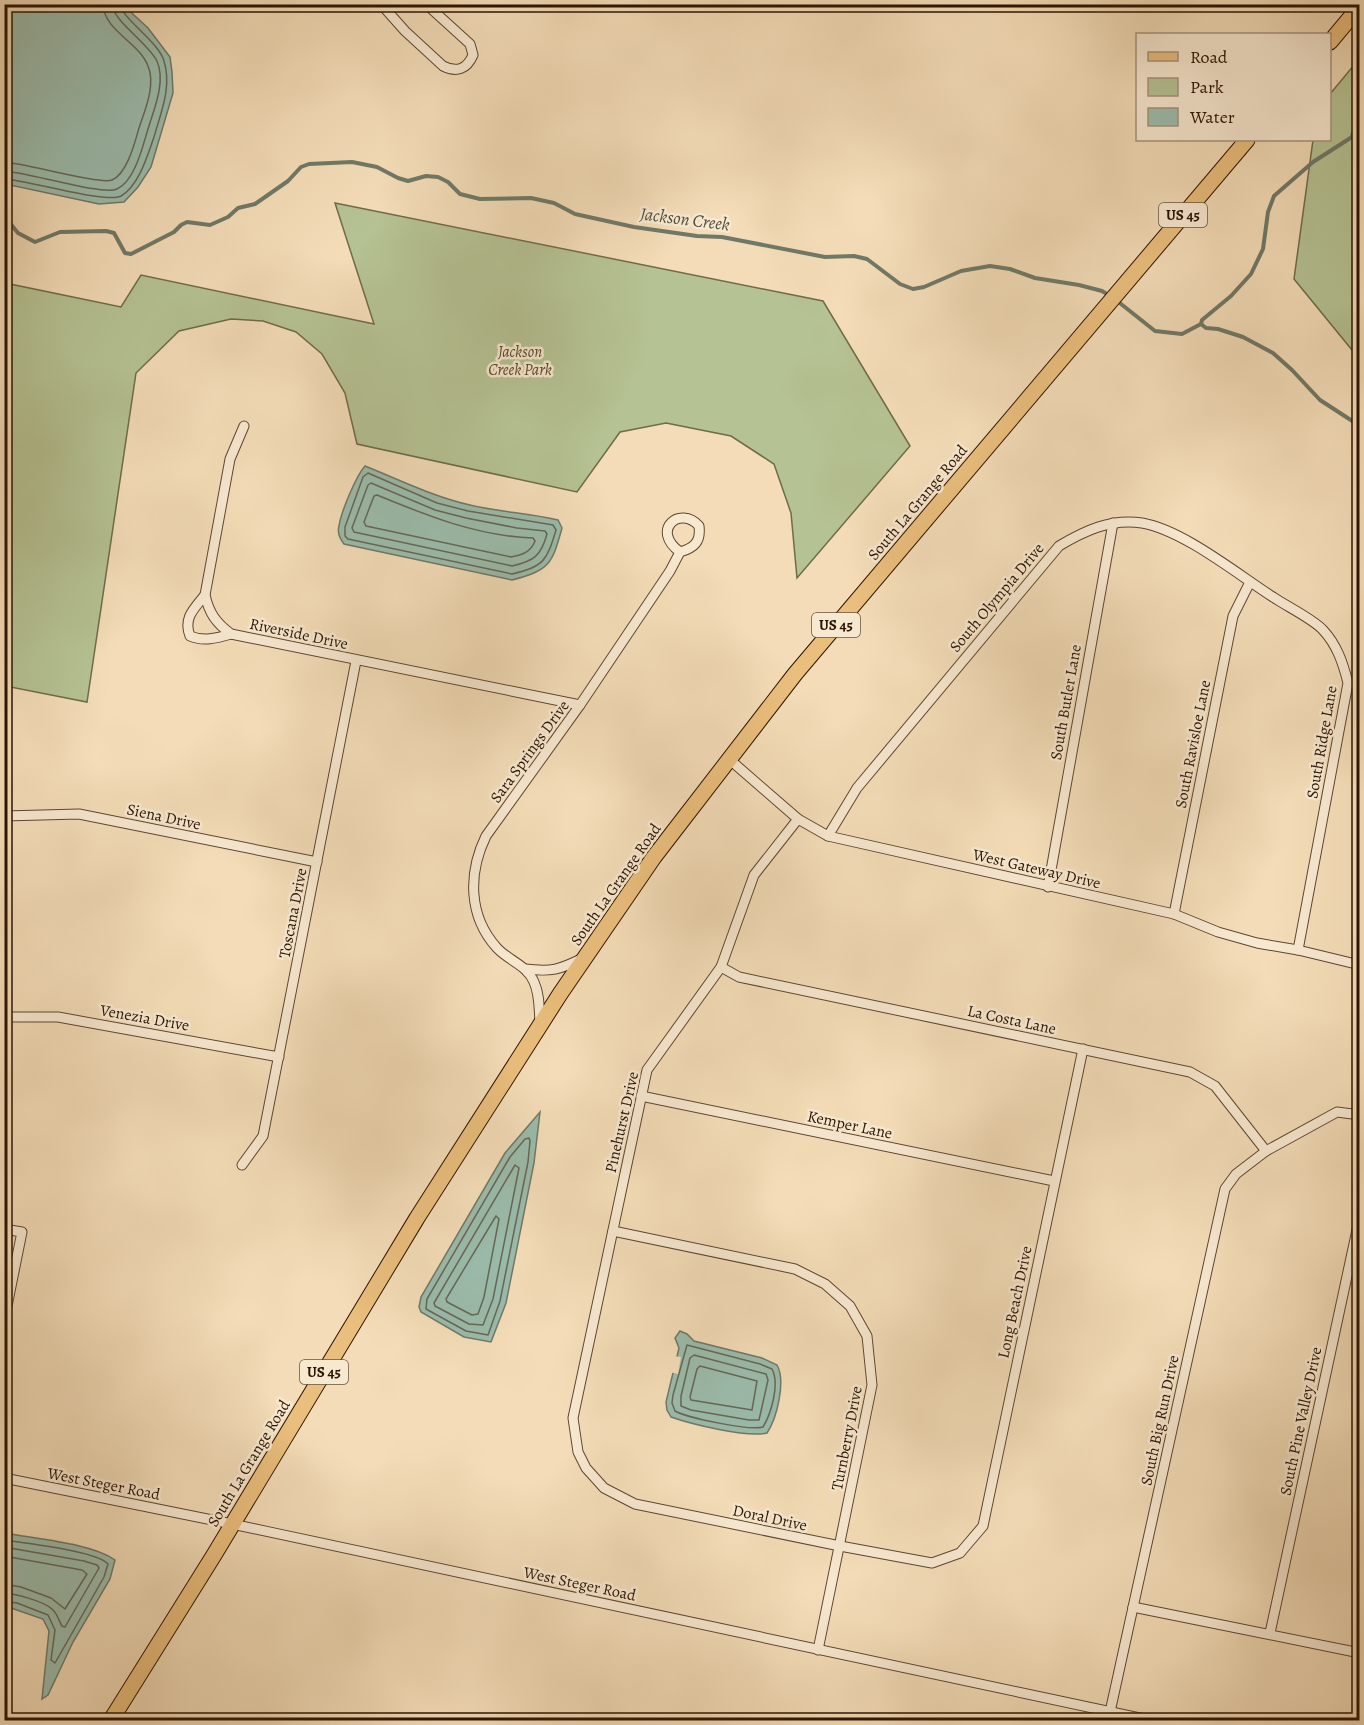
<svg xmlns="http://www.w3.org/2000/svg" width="1364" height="1725" font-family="Alegreya,serif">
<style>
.green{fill:#b5c293;stroke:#706b4a;stroke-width:1.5}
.water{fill:#9bbcac;stroke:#6f7968;stroke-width:1.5}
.pier{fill:#f3dcb7}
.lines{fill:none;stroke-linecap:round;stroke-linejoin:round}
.shore{stroke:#646857;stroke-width:1.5}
.stream{stroke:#6f7968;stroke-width:4}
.minor-casing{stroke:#5e462f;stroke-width:11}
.primary-casing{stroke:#2c1402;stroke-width:17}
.minor{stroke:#f7e8d0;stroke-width:9}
.primary{stroke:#eabe7c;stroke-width:15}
.labels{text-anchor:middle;stroke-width:5;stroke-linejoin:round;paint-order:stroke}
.shield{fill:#f7e8d0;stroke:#695440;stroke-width:1.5}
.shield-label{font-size:15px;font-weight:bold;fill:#2c1402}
.park-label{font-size:16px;font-style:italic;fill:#55482e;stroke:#f7e8d0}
.street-label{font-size:16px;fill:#2c1402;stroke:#f7e8d0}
.water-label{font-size:18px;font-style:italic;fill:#534f3e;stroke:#f7e8d0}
</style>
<rect width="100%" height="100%" fill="#f3dcb7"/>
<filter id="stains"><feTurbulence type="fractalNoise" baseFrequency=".00333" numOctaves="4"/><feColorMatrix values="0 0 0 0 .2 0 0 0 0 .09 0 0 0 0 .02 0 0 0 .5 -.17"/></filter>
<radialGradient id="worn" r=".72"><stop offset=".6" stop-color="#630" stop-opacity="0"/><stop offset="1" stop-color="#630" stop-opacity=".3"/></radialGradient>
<g class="green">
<path d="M1359,59V351L1352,350L1294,279L1313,140H1330V94Z"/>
<path d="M335,203L823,301L910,446L797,578L791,513L774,464L731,436L666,423L620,432L577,492L357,444L345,393L322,354L296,332L263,321L231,319L179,331L136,373L87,702L5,686V283L121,307L141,275L374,324Z"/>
</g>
<g class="water">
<path d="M4,5H123L148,28L170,57L172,72L173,93L151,167L138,187L124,202L99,204L5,184Z"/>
<path d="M365,466C400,480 434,497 470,505C499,512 529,513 558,520L562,528C552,564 550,570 512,580L344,544C340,539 337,533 339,526C341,512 356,476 365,466Z"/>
<path d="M540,1112L534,1163L506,1303L491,1342L464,1337L421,1312L419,1307L421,1297L505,1153Z"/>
<path d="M680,1331L687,1334L694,1341L762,1358L777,1365C786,1381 777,1418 767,1433C747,1438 691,1424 671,1417L667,1410L666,1402L679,1348L675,1338Z"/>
<path d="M5,1533C35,1539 91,1543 115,1560L110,1579L73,1642L48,1695L42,1699L49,1631L43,1619L5,1606Z"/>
</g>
<path class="pier" d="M673,1356L681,1357L678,1374L669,1372Z"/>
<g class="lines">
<g class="shore">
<path d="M4,162C25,163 100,185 112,180C127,174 135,142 139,128C145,110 156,85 148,66C139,42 104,31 103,4"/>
<path d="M4,171C27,172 103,196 117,189C135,181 143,145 148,129C154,109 166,82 157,61C148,43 113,21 112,4"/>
<path d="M4,179C28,180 105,204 121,196C139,186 148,154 154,137C161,112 172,87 164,61C159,42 121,18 120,4"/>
<path d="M368,473L437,503L468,511L553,525L556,530C547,560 544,567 512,574L348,539L345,536V527L363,477Z"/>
<path d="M371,483L435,510L466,518L517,528L545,531L547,534C541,556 534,561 512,566L354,532L352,528L368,485Z"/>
<path d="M377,495C428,516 477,536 533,538L535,541C531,552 522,555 511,557L366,526L364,522L374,496Z"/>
<path d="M529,1138L530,1141L528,1162L500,1301L488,1335L466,1331L426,1309L427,1299L510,1157L525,1139Z"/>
<path d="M515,1165L519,1168L493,1299L483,1325L469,1324L435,1306L434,1303Z"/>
<path d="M496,1216L499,1219L484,1297L478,1314L472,1315L447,1302L446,1299Z"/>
<path d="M687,1345L760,1364L772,1369C780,1384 771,1414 763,1427C750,1431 688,1418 675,1411L672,1403L673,1395Z"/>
<path d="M694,1355L766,1374L768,1380L759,1420H749L691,1410L681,1406V1396L690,1358Z"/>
<path d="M700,1366L757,1381L752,1410L691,1400L690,1397L697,1369Z"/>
<path d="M4,1540C24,1543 97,1551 108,1564L104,1577L55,1663L51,1660L55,1630L48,1615L17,1603L4,1601"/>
<path d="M4,1547L84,1561L97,1565L99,1568L65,1627L62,1626C59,1621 57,1613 52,1609C43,1601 16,1594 4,1593"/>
<path d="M4,1556L82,1570L87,1574L65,1609L51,1598L21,1587L4,1584"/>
</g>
<g class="stream">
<path d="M1352,137L1360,139"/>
<path d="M4,216L18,233L35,242L60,232L106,231L114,233L125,253L131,254L174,232L181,225L187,222L210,225L228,217L238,208L255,204L288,181L301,167L309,164L352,162L377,167L398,178L408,181L426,176L438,177L448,182L460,194L480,199L531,198L554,203L575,214L634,227L697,236L722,237L825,257L854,256L867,259L900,284L913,289L924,287L961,271L990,266L1010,269L1035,278L1079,285L1102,291L1110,296"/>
<path d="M1116,300L1155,331L1182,334L1201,324L1202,320L1231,296L1251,274L1263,249L1268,212L1274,196L1313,162L1352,137L1353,133L1360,128"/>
<path d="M1201,324L1206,328L1218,329L1243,337L1273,353L1292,370L1320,400L1360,426"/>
</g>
<g class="minor-casing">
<g id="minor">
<path d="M381,4L405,31L443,66C457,73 467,69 473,55L470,44L426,4"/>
<path d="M244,426L230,459L205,595C209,613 216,623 231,634L580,705"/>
<path d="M205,595C194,609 183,618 190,636C204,642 217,638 231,634"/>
<path d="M729,759L798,819L828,836L1174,914L1218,932L1257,943L1298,950L1360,965"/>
<path d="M4,816L79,814L317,862"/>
<path d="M798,819L754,875L721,967L647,1070L573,1418L578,1452L586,1468L604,1488L635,1504L840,1546L932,1563L960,1553L983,1526L1083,1049"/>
<path d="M828,836L857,788L1059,546C1084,531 1111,518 1142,523C1183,530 1237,574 1273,597C1286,606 1313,619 1323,630C1337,645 1343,663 1348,683L1298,950"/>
<path d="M1048,887L1113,523"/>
<path d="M1174,914L1233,616L1250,582"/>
<path d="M721,967L739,977L1190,1072L1215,1086L1266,1151"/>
<path d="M525,969C552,972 559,970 583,958"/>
<path d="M4,1017H58L279,1057"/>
<path d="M540,1023C539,1010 540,995 534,982C527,965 509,961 497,948C468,916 468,873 486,836L580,705L670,571L680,552C694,548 701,542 699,526C680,505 650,530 680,552"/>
<path d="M641,1096L1054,1181"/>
<path d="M242,1165L263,1136L356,661"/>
<path d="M4,1229L22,1232L4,1321"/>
<path d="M613,1231L795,1269L825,1284L850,1306L867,1336L872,1385L818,1650"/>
<path d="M4,1478L232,1524L1149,1720"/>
<path d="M1133,1607L1360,1653"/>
<path d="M1270,1633L1360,1216"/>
<path d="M1110,1712L1225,1189L1236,1174L1266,1151L1337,1112L1360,1115"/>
</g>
</g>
<g class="primary-casing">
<g id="primary">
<path d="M1330,42L1360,6"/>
<path d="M111,1720L214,1555L417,1218L560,994L654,857L795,674L1247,140"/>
</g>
</g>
<use href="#minor" class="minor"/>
<use href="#primary" class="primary"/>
</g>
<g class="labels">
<g class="shield">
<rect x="1159" y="203" width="48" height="24" rx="4.5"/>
<rect x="812" y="613" width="48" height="24" rx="4.5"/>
<rect x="300" y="1360" width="48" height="24" rx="4.5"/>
</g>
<g class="shield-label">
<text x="1183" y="220">US 45</text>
<text x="836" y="630">US 45</text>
<text x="324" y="1377">US 45</text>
</g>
<g class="park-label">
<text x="520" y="357">Jackson<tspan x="520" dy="18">Creek Park</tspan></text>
</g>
<g class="street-label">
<text transform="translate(917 502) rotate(-50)" y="6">South La Grange Road</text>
<text transform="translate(996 597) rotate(-50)" y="6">South Olympia Drive</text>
<text transform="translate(299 633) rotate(12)" y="6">Riverside Drive</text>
<text transform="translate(1065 702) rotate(-80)" y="6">South Butler Lane</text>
<text transform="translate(1321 742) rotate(-80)" y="6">South Ridge Lane</text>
<text transform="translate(1192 744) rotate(-79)" y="6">South Ravisloe Lane</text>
<text transform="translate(529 751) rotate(-54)" y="6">Sara Springs Drive</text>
<text transform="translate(164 816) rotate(12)" y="6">Siena Drive</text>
<text transform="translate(1037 868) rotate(13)" y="6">West Gateway Drive</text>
<text transform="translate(615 884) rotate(-55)" y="6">South La Grange Road</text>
<text transform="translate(292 913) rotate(-79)" y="6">Toscana Drive</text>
<text transform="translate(145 1017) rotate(10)" y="6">Venezia Drive</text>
<text transform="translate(1012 1019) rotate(12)" y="6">La Costa Lane</text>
<text transform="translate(621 1122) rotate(-77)" y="6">Pinehurst Drive</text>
<text transform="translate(850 1124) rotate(12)" y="6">Kemper Lane</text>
<text transform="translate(1014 1302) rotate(-78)" y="6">Long Beach Drive</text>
<text transform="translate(1159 1420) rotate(-78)" y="6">South Big Run Drive</text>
<text transform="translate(1300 1421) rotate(-78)" y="6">South Pine Valley Drive</text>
<text transform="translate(846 1438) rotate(-79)" y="6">Turnberry Drive</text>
<text transform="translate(248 1463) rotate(-59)" y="6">South La Grange Road</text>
<text transform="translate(104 1483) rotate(11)" y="6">West Steger Road</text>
<text transform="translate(770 1517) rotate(12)" y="6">Doral Drive</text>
<text transform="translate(580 1583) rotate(12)" y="6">West Steger Road</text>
</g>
<g class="water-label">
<text transform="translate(685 219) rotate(7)" y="6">Jackson Creek</text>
</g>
</g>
<rect width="1364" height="1725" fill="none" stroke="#f3dcb7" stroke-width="24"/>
<rect x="6" y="6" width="1352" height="1713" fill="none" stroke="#2c1402" stroke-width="3"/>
<rect x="12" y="12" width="1340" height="1701" fill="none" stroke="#2c1402" stroke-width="1.5"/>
<rect x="1136" y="33" width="195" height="108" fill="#f7e8d0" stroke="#a6937e" stroke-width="1.5"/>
<rect x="1148" y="52" width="30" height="9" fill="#eabe7c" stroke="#a6937e" stroke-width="1.5"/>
<text x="1190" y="63" font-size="18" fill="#2c1402">Road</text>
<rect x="1148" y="78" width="30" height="18" fill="#b5c293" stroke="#a6937e" stroke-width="1.5"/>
<text x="1190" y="93" font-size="18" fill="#2c1402">Park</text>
<rect x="1148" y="108" width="30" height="18" fill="#9bbcac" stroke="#a6937e" stroke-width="1.5"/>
<text x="1190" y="123" font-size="18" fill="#2c1402">Water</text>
<rect width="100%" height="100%" filter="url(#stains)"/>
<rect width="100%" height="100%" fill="url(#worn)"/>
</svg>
